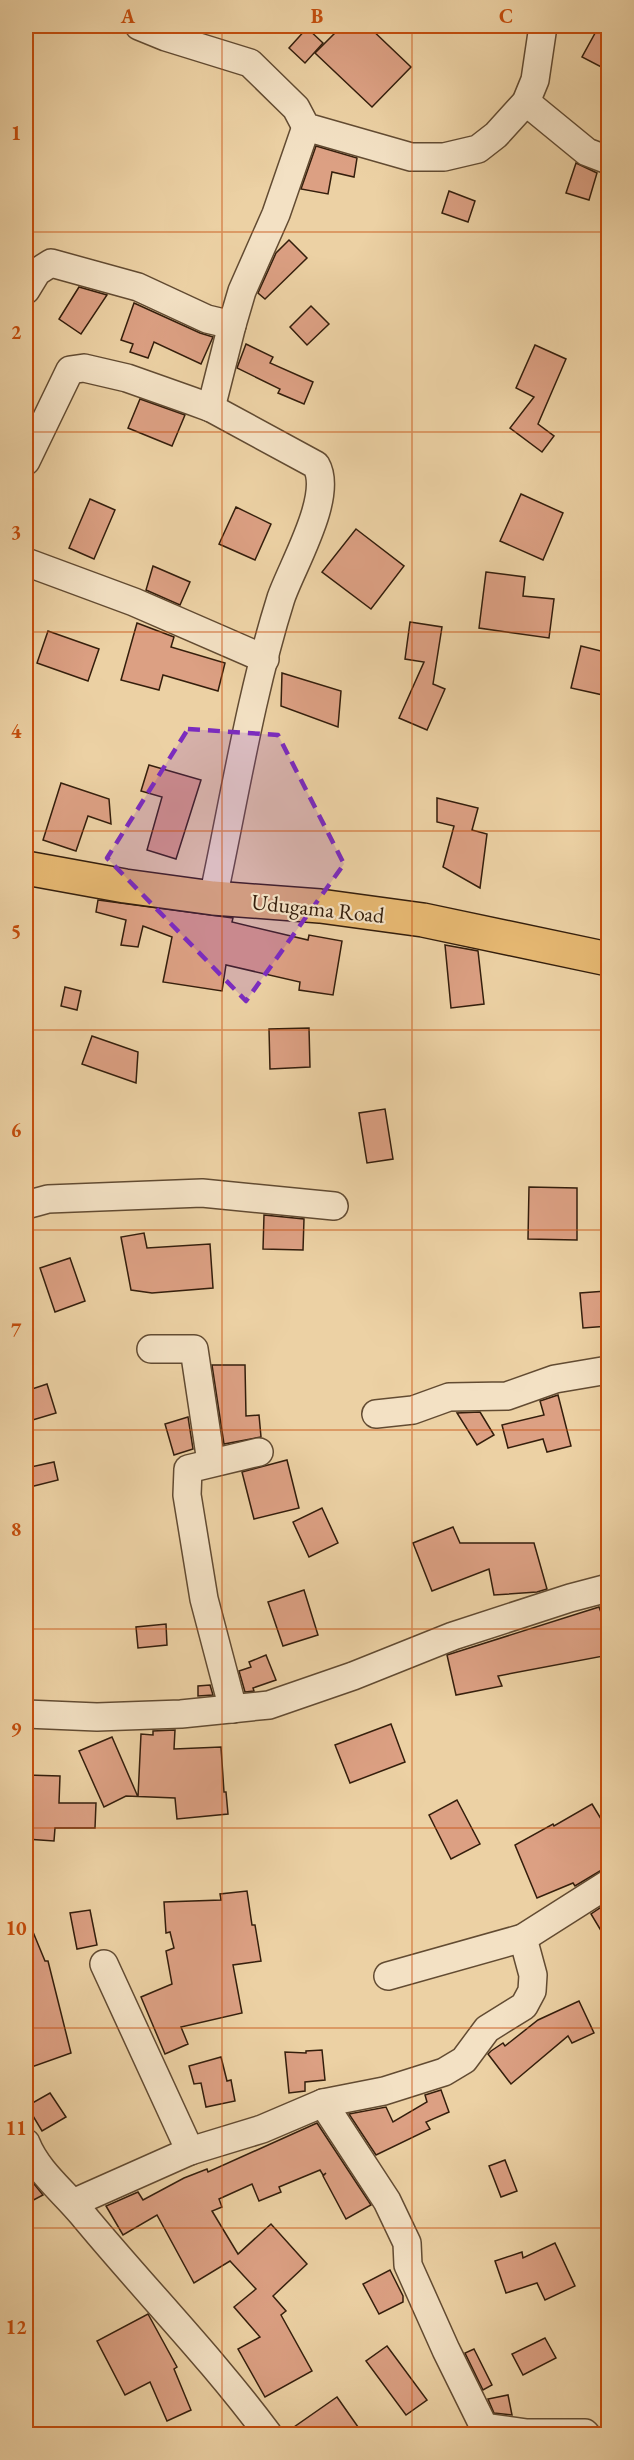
<svg xmlns="http://www.w3.org/2000/svg" width="634" height="2460" font-family="'EB Garamond',serif">
<style>
.building{fill:#dca083;stroke:#341e0c;stroke-width:1.5}
.lines{fill:none;stroke-linecap:round;stroke-linejoin:round}
.minor-casing{stroke:#624b32;stroke-width:30}
.major-casing{stroke:#341e0c;stroke-width:36}
.minor{stroke:#f3e1c4;stroke-width:27}
.major{stroke:#e6b872;stroke-width:33}
.marked{fill:#7b2cbf;fill-opacity:0.2;stroke:#7b2cbf;stroke-width:4.5;stroke-dasharray:12 8;stroke-linejoin:round}
.grid{fill:none;stroke:#c44d0c;stroke-width:1.5;stroke-opacity:0.55}
.labels{text-anchor:middle;stroke-width:4.5;stroke-linejoin:round;paint-order:stroke}
.street-label{font-size:22px;fill:#341e0c;stroke:#f3e1c4}
.neatline{fill:none;stroke:#c44d0c;stroke-width:2}
.grid-label{font-size:20px;text-anchor:middle;font-weight:bold;fill:#c44d0c}
</style>
<rect width="100%" height="100%" fill="#ecd1a4"/>
<filter id="stains"><feTurbulence type="fractalNoise" baseFrequency=".00333" numOctaves="4"/><feColorMatrix values="0 0 0 0 .2 0 0 0 0 .09 0 0 0 0 .02 0 0 0 .5 -.17"/></filter>
<radialGradient id="worn" r=".72"><stop offset=".6" stop-color="#630" stop-opacity="0"/><stop offset="1" stop-color="#630" stop-opacity=".3"/></radialGradient>
<g class="building">
<path d="M342,26H368L411,67L372,107L315,53Z"/>
<path d="M599,26H609V71L582,57Z"/>
<path d="M307,28L323,43L305,63L289,48Z"/>
<path d="M316,146L357,158L354,177L332,172L328,194L301,189Z"/>
<path d="M576,163L597,173L589,200L566,193Z"/>
<path d="M449,191L475,201L468,222L442,213Z"/>
<path d="M289,240L307,258L265,299L258,293L276,253Z"/>
<path d="M79,287L107,295L81,334L59,319Z"/>
<path d="M134,303L200,333L213,337L201,364L154,342L148,358L130,352L133,344L121,340Z"/>
<path d="M311,306L329,324L307,345L290,327Z"/>
<path d="M246,344L273,357L270,363L313,382L304,404L278,393L280,389L237,368Z"/>
<path d="M535,345L566,359L538,424L554,436L542,452L510,428L534,397L516,388Z"/>
<path d="M140,399L185,415L172,446L128,428Z"/>
<path d="M521,494L563,513L543,560L500,541Z"/>
<path d="M90,499L115,510L94,559L69,548Z"/>
<path d="M236,507L271,524L255,560L219,544Z"/>
<path d="M356,529L404,566L371,609L322,572Z"/>
<path d="M153,566L190,582L180,605L146,590Z"/>
<path d="M486,572L525,577L523,596L554,599L549,638L479,628Z"/>
<path d="M410,622L442,627L433,684L445,689L427,730L399,718L424,662L405,659Z"/>
<path d="M137,623L174,637L171,647L225,663L218,691L163,675L159,690L121,680Z"/>
<path d="M48,631L99,649L88,681L37,663Z"/>
<path d="M581,646L609,653V672L603,695L571,688Z"/>
<path d="M282,673L341,691L338,727L281,706Z"/>
<path d="M149,765L201,780L176,859L147,850L162,797L141,791Z"/>
<path d="M61,783L109,799L111,824L88,816L76,851L43,840Z"/>
<path d="M437,798L478,808L472,830L487,834L480,888L443,867L454,826L437,822Z"/>
<path d="M98,900L233,918L232,922L308,940L309,935L342,941L333,995L299,990L300,982L226,965L222,991L163,982L172,937L143,926L138,947L121,945L126,920L96,912Z"/>
<path d="M445,945L478,951L484,1004L451,1008Z"/>
<path d="M65,987L81,991L77,1010L61,1006Z"/>
<path d="M309,1028L310,1067L270,1069L269,1029Z"/>
<path d="M92,1036L138,1052L136,1083L82,1064Z"/>
<path d="M385,1109L393,1159L367,1163L359,1113Z"/>
<path d="M529,1187L577,1188V1240L528,1239Z"/>
<path d="M264,1215L304,1219L303,1250L263,1249Z"/>
<path d="M144,1233L147,1248L210,1244L213,1288L152,1293L131,1290L121,1237Z"/>
<path d="M70,1258L85,1301L55,1312L40,1268Z"/>
<path d="M606,1291L609,1326L583,1328L580,1293Z"/>
<path d="M212,1365H245L246,1416L259,1415L261,1437L224,1444Z"/>
<path d="M47,1384L56,1413L26,1422V1391Z"/>
<path d="M558,1395L571,1446L547,1452L543,1439L508,1448L502,1425L544,1415L540,1401Z"/>
<path d="M480,1412L494,1435L477,1445L457,1413Z"/>
<path d="M188,1417L193,1449L174,1455L165,1424Z"/>
<path d="M287,1460L299,1508L254,1519L242,1472Z"/>
<path d="M54,1462L58,1480L26,1488V1468Z"/>
<path d="M322,1508L338,1543L309,1557L293,1522Z"/>
<path d="M453,1527L460,1543H534L547,1589L537,1592L494,1595L489,1569L432,1591L413,1543Z"/>
<path d="M304,1590L318,1635L283,1646L268,1602Z"/>
<path d="M599,1607L609,1634V1655L498,1676L502,1686L456,1695L447,1655Z"/>
<path d="M166,1624L167,1645L138,1648L136,1627Z"/>
<path d="M266,1655L276,1680L253,1688L254,1691L245,1692L239,1671L251,1667L249,1662Z"/>
<path d="M210,1685L213,1695L198,1696V1686Z"/>
<path d="M391,1724L405,1762L350,1783L335,1745Z"/>
<path d="M175,1730L174,1749L221,1747L224,1792H226L228,1814L177,1819L175,1798L126,1796L104,1807L79,1751L112,1737L138,1797L141,1734L153,1735V1731Z"/>
<path d="M26,1775L60,1776L59,1803H96L95,1828H55L54,1841L26,1839Z"/>
<path d="M457,1800L480,1844L451,1859L429,1815Z"/>
<path d="M592,1804L609,1832V1868L600,1871L575,1886L573,1883L537,1898L515,1845L553,1824L554,1826Z"/>
<path d="M247,1891L252,1925H255L261,1961L233,1965L242,2013L181,2027L188,2044L165,2054L141,1997L172,1984L166,1951L174,1948L170,1932L166,1933L164,1902L221,1900L220,1894Z"/>
<path d="M609,1902V1944L591,1914Z"/>
<path d="M90,1910L97,1945L77,1949L70,1913Z"/>
<path d="M26,1915L45,1961H48L71,2053L26,2069Z"/>
<path d="M579,2001L594,2033L572,2043L568,2036L511,2084L488,2054L491,2051L503,2043L505,2046L538,2020Z"/>
<path d="M322,2050L325,2080L305,2082V2091L289,2093L285,2052L306,2053V2051Z"/>
<path d="M221,2057L227,2081L231,2080L235,2101L206,2107L201,2083L194,2084L189,2066Z"/>
<path d="M441,2090L449,2112L426,2122L430,2129L376,2155L349,2114L386,2107L393,2122L427,2102L425,2095Z"/>
<path d="M50,2093L66,2117L42,2131L27,2106Z"/>
<path d="M317,2123L371,2205L346,2219L323,2176L326,2173L323,2175L320,2170L279,2187L281,2192L259,2201L252,2184L219,2199L222,2207L212,2211L238,2254L271,2224L307,2264L273,2296L286,2311L281,2315L312,2371L265,2397L238,2349L260,2337L234,2307L256,2289L230,2261L194,2283L157,2215L123,2235L106,2206L138,2192L143,2200L184,2178L207,2169L208,2172Z"/>
<path d="M505,2160L517,2191L501,2197L489,2166Z"/>
<path d="M26,2174L43,2195L26,2204Z"/>
<path d="M555,2243L575,2286L545,2300L537,2283L506,2293L495,2261L522,2252L523,2258Z"/>
<path d="M390,2270L403,2296V2302L379,2314L363,2284Z"/>
<path d="M148,2314L177,2367L174,2369L191,2410L167,2421L150,2382L125,2395L97,2341Z"/>
<path d="M545,2338L556,2358L523,2375L512,2354Z"/>
<path d="M387,2346L427,2400L406,2415L366,2361Z"/>
<path d="M474,2349L492,2385L483,2390L465,2353Z"/>
<path d="M508,2395L512,2415L494,2413L488,2399Z"/>
<path d="M337,2397L363,2434H284Z"/>
</g>
<g class="lines">
<g class="minor-casing">
<g id="minor">
<path d="M139,26L166,37L250,63L296,108L306,127L411,157H444L478,149L496,135L526,102L535,80L543,26"/>
<path d="M526,102L587,152L608,160"/>
<path d="M26,290L37,272L51,263L138,287L207,319L232,325L242,291L276,214L306,127"/>
<path d="M211,408L232,325"/>
<path d="M26,461L70,370L84,368L127,378L192,401L211,408L316,465C334,496 292,566 281,598C251,693 234,800 213,898"/>
<path d="M26,562L134,602L265,659"/>
<path d="M26,1205L48,1199L202,1193L334,1206"/>
<path d="M151,1349H194L211,1462"/>
<path d="M376,1414L413,1410L449,1397L507,1396L555,1379L608,1370"/>
<path d="M233,1709L204,1599L187,1495L188,1469L259,1452"/>
<path d="M26,1714L97,1717L181,1714L269,1705L353,1676L453,1636L570,1598L608,1588"/>
<path d="M104,1964L190,2151"/>
<path d="M388,1976L523,1938L608,1884"/>
<path d="M323,2103L387,2201L407,2243L408,2265L446,2350L484,2427L527,2433H585L586,2434"/>
<path d="M26,2143C37,2171 63,2191 82,2214C143,2288 211,2357 268,2434"/>
<path d="M73,2203L190,2151L262,2129L323,2103L384,2091L444,2072L464,2060L487,2029L524,2006L532,1991L533,1975L523,1938"/>
</g>
</g>
<g class="major-casing">
<path id="major" d="M26,868L125,886L213,898L320,906L423,920L608,959"/>
</g>
<use href="#minor" class="minor"/>
<use href="#major" class="major"/>
</g>
<path class="marked" d="M188,729L278,735L344,864L246,1001L107,858Z"/>
<path class="grid" d="M222,26V2434M412,26V2434M26,232H608M26,432H608M26,632H608M26,831H608M26,1030H608M26,1230H608M26,1430H608M26,1629H608M26,1828H608M26,2028H608M26,2228H608"/>
<g class="labels">
<g class="street-label">
<text transform="translate(318 908) rotate(6)" y="8">Udugama Road</text>
</g>
</g>
<rect width="634" height="2460" fill="none" stroke="#ecd1a4" stroke-width="66"/>
<rect x="33" y="33" width="568" height="2394" class="neatline"/>
<g class="grid-label">
<text x="128" y="23">A</text>
<text x="317" y="23">B</text>
<text x="506" y="23">C</text>
<text x="16" y="140">1</text>
<text x="16" y="339">2</text>
<text x="16" y="539">3</text>
<text x="16" y="738">4</text>
<text x="16" y="938">5</text>
<text x="16" y="1137">6</text>
<text x="16" y="1337">7</text>
<text x="16" y="1536">8</text>
<text x="16" y="1736">9</text>
<text x="16" y="1935">10</text>
<text x="16" y="2135">11</text>
<text x="16" y="2334">12</text>
</g>
<rect width="100%" height="100%" filter="url(#stains)"/>
<rect width="100%" height="100%" fill="url(#worn)"/>
</svg>
